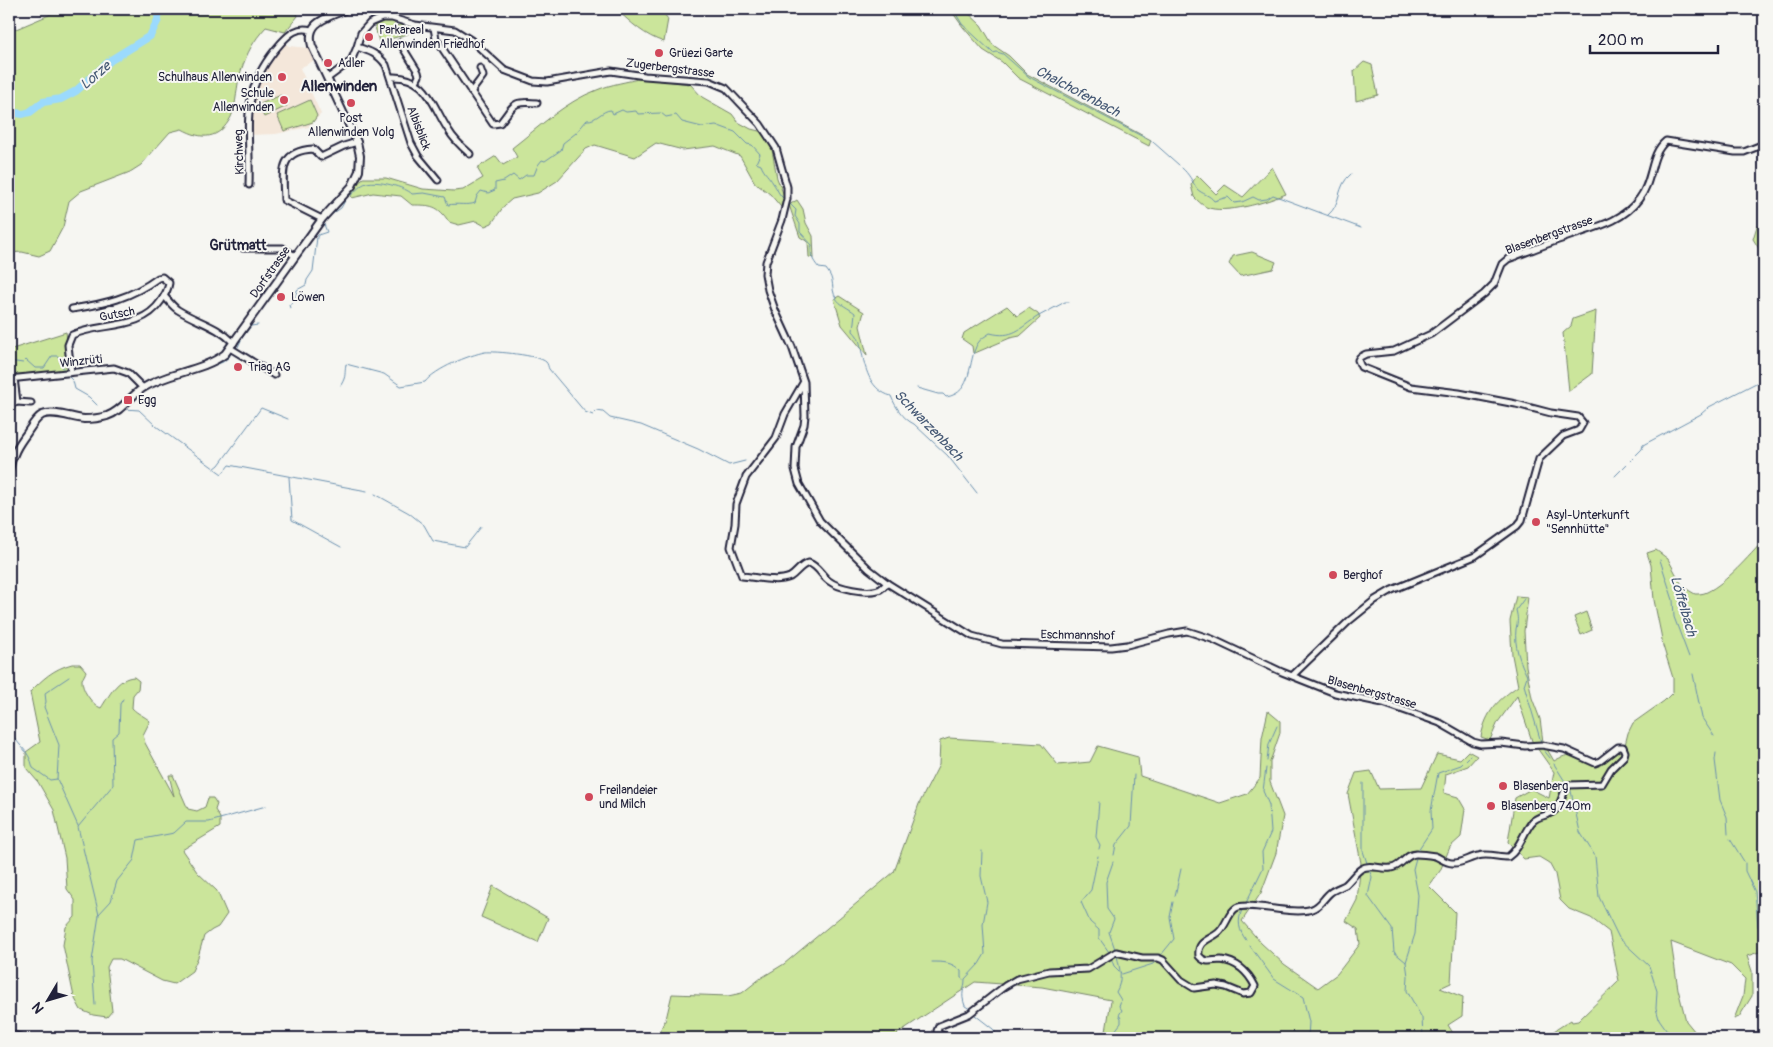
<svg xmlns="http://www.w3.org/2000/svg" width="1773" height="1047" font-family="Pangolin,sans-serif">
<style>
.built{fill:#f4e7da}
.green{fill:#cbe59b;stroke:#76846b}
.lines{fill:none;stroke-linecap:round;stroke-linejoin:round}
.stream{stroke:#6b90af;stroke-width:1}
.river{stroke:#9bdafd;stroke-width:8}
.minor-casing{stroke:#22223b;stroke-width:9}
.tertiary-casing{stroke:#22223b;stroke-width:10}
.secondary-casing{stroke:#22223b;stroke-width:11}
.minor{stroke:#f6f6f2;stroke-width:5}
.tertiary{stroke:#f6f6f2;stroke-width:6}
.secondary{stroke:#f6f6f2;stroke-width:8}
.poi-dot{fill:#d1495b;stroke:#f6f6f2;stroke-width:2}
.labels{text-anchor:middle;stroke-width:4;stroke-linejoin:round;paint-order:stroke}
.poi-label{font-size:12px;fill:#22223b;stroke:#f6f6f2;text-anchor:start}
.street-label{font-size:12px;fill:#22223b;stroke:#f6f6f2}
.water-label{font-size:14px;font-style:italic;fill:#465975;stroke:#f6f6f2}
.neighbourhood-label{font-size:14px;font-weight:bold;fill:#22223b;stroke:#f6f6f2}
.quarter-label{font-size:15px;font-weight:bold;fill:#22223b;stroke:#f6f6f2}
</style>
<rect width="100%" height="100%" fill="#f6f6f2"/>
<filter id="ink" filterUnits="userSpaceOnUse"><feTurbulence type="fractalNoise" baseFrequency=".02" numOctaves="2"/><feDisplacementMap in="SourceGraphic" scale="10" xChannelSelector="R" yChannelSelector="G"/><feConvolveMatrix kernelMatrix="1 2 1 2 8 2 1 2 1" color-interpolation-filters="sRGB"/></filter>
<g filter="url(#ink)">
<path class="built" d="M284,43L289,46L309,48L315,60L300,68L321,114L309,127L276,134L249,135V120L255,86L267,62Z"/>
<g class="green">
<path d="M58,9H296L298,16L285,32L266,27C253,41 247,53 241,71C236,85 237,105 231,117C219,140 202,140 182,129L170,132L141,165L130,172L81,191L69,201L63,227L50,251L39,256L22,252L9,253V32L49,15Z"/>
<path d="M616,9H660L668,19L664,42C645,36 631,23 616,9Z"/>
<path d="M950,9H964L981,25L993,45L1009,56L1027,74L1151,140L1149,146L1018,78L1002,62L983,50L963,27Z"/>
<path d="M385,20H394L395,26L404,24L407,25L409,32L408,34L379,42L374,23Z"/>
<path d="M1364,62L1372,65L1378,95L1356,101L1354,71Z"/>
<path d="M642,78L690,84L702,97L732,114L738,122L751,129L763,132L772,150L777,178L785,198L781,207L770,194L755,183L740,156L715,146L683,150L656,143L635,157L595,145L586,149L557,181L538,193L512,199L504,206L492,223L485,226L476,221L459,225L449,222C438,205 431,205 412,205L401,196L373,193L352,198L350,193L363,178H386L423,189L454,191L463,190L483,178L477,168L496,156L503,165L517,157L512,148C539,127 565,102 597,90C611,84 627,82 642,78Z"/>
<path d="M281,95L287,106L264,117L258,105Z"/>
<path d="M310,100L317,116L313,122L284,131L277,115Z"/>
<path d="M1272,167L1286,194C1267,202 1225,215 1206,207C1202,205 1197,200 1194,197L1191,185L1197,175L1216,194L1225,185L1243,197Z"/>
<path d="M797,200L803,209L806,223L813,236L814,258L809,257L808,242L800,237L789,205Z"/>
<path d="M1764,225V254L1763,255L1753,239L1757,226Z"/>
<path d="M1252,252L1276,262L1273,269L1240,276L1229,264L1233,256Z"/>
<path d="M839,296L864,312L860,326L867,355L842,325L834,299Z"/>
<path d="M1007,306L1017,316L1029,308L1038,314L1040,318L1020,336L1010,338L975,353H973L972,346L962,339L964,333Z"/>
<path d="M1596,311L1592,374L1569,391L1563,333L1571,326L1573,319Z"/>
<path d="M66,332L71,372L35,373L9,375V350Z"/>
<path d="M1764,540V951H1762L1747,956L1752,971V996L1739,1017L1734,1019L1743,996L1745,979L1731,965L1671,942L1678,989L1686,1021L1700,1038H1543L1571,1020L1572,1022L1578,1021L1619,981L1609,932L1591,918L1569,909L1560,900L1555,874L1549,863L1539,857L1524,859L1508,842L1515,798L1531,789L1549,798L1554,772L1532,741L1517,696L1498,722L1490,740L1481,737C1486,711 1498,700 1518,686L1512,655L1510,621L1516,596L1528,597L1524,631L1526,666L1532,698L1540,719L1543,742L1554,761C1577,748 1575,760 1595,765L1619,749L1623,751L1622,756L1602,781L1597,784L1580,782V786H1601L1627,753L1625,745L1628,733L1633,723L1664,701L1673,692V678L1663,646L1661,634L1654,600L1651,565L1647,553L1656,550L1668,559L1683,587L1695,594C1699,594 1703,594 1707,592C1726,583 1749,556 1764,540Z"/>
<path d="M1586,612L1592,630L1581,635L1574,617Z"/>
<path d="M72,664H80L86,671C86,672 83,678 82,679C81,689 92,705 101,708C109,696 117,678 134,677L139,681L138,689L133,695L132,708C139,715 143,715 150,721L143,735L145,743L174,796L169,775H173L188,809L197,811L205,807L208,798H213L217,804L215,810L220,818V827L182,850L197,872L217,891L227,914L218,927L212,930L204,936L198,957L192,971L174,984L162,981L120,959H111L107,967L112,1011L107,1017L93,1015L81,1010L74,997L63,945L66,927L75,917V900L67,889L65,858L54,810L38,782L26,768V752L40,742L30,692C43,679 53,669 72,664Z"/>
<path d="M1268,711L1280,721V733L1270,762V782L1283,816L1276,853L1261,893L1242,921L1261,943L1284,964L1318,988L1337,974L1360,944L1358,929L1346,921L1357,900L1361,863L1348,794L1356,773L1371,771L1379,789L1421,788L1437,754L1460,759L1468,751L1477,756L1468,766L1446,774L1444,793L1458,797L1465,809L1461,837L1450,847L1440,871L1429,886L1455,912L1451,983L1440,988L1463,997L1462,1016L1448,1025L1456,1038H1105L1111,1000L1042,987L975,982L898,1033L895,1038H656L666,1019L672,994L728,996L742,993L761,978L784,964L894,872L919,804L939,765L940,741L949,738L1041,744L1058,765L1090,762L1098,746L1138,757L1140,776L1220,803L1247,794L1260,778L1262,738Z"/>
<path d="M493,886L548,918L538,942L481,917Z"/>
</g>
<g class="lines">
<g class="stream">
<path d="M953,9L962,24L993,53L997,52L1003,54L1029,77L1153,142L1179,165"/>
<path d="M1182,168C1189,174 1192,181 1197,189C1202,194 1210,195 1214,201L1228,197L1234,203L1242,202L1253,197L1259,200L1267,199L1273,195L1361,228"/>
<path d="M351,195C356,191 361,184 367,183C376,180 406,187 412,194L424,193L445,197L448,205C457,203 468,206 475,203L477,196L481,191L488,193L495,190V183L504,181L513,175L519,180L526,175H534L538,165L542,160L545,161L561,150L563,143L576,133L587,120C596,121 602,110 611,110L613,114L622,110L626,112L636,111L638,114L661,113L666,117L676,115L682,122L702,127L716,125L735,132L747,144L752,145L760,154L756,163L761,165C764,173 769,176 773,183C778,190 778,194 785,200"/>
<path d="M788,202L796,210L795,216L800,224V232L812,245C809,254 813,261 819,268L826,269C836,281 830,288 836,298C840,305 849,308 855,313L853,331C860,338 860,343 862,353C866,372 871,390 891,396C895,406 903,419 914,424L948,456L977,493"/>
<path d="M1328,215C1342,204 1336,186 1351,174"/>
<path d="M325,219L341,208L347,197"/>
<path d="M290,308L289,305L295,301L297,290L306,285L307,280L313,271L317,237L318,235L327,232L323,222"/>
<path d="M238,347L242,338L251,326L258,325"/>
<path d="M9,361L23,363L26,360L35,368H44L52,356H58L62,361L63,368"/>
<path d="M207,368L223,362L230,356"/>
<path d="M69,377L73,381L75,389L89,397L97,405"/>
<path d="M341,385C347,375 344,374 346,364L384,374L401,386L425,382C435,369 469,355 485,352C495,351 539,355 546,362C548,364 548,367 549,369L585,412L593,415L597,411L603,412L610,418L641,425L698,449L729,465L745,461"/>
<path d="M152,386L177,377"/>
<path d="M917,388L938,394H943L946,397C974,393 967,360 978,343C981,338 986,336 990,333C1013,339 1020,328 1037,317C1046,312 1056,307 1065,302H1068"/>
<path d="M125,409L139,410L156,426L222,474L229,465L367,491"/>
<path d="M126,409L146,389"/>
<path d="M214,469L219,465L261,408L288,419"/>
<path d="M1615,476L1642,449L1643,445L1701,414L1709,407L1756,383L1764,381"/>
<path d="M289,477L292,520L341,547"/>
<path d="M375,494L409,513L424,525L433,541L465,547L481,527"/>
<path d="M1660,560L1673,600L1674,617L1689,657"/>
<path d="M1524,599L1516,610C1518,619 1518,620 1516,629C1514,646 1520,662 1527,676L1524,685L1541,742"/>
<path d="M1693,674L1702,718L1714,736"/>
<path d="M69,677L45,693L46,702L44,707L59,745L57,779L78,826"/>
<path d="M9,728C16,746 29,748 33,768L50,780L57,779"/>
<path d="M1543,749L1550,758"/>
<path d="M1716,753L1715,760L1720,800L1727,817L1728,834"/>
<path d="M1267,761L1269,744L1277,726"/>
<path d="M1554,764L1566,783"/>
<path d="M1363,783V851L1367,863"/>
<path d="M1571,791L1580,832L1595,856L1599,897L1619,938L1649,966L1657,991L1656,1008L1659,1019L1671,1036L1670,1038"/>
<path d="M1730,839L1745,863V871L1755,892L1758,926L1760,931L1764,932"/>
<path d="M1099,849L1100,845L1096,837L1099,802"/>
<path d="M1418,850L1432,829L1431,811L1438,773L1461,765L1470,756"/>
<path d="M1114,855L1116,845L1131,826L1134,775"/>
<path d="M1098,856L1091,890L1081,902L1090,922L1099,930V938L1109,952"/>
<path d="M1416,858L1413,869L1418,895L1415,934L1406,962L1408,976L1407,991L1422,1018L1423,1038"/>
<path d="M1113,862L1106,882L1107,909L1114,919L1109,932L1115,949"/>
<path d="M1369,870L1372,877L1368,896L1392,929L1394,952L1406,962"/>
<path d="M1175,896L1181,869"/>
<path d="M1246,903L1263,868L1262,852L1271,832L1269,805L1263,791L1266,768"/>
<path d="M1242,910C1237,921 1239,931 1246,940"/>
<path d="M99,914L111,901L117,881L134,860L138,840L174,833L186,822H209L266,806"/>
<path d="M1250,946L1274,979L1303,997L1309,1022L1308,1038"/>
<path d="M1161,955L1174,939L1170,917L1173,902"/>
<path d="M1111,958L1114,966L1121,973"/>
<path d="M932,962C944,962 952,962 961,971V978L963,979"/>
<path d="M1122,974L1153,964L1156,960"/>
<path d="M95,1005L92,961L99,915L78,827L113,785L112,738L119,732L120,704L123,699"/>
<path d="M970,1009L965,1006C960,992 965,991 965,979L979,964L985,954L983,924L987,902L981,876L982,851"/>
<path d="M975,1015L993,1029L999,1038"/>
<path d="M1115,1038L1114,1032L1121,1023V1018L1119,1015L1122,1010L1119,1006L1121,1000L1116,992C1123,980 1120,969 1117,956"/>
</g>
<path class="river" d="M9,112L23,114L30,112L43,102L61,99L76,91L111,60L150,36L158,20L159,9"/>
<g class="minor-casing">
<g id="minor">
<path d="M434,28L436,39L493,124L500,123C515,104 512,101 537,103"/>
<path d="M400,43L418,72L419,76L416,82"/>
<path d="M357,47C370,51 378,54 386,65L411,143L418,156L438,180"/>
<path d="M391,77C428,75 432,106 449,131C454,140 462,147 470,154"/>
<path d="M328,78L351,61L357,47L361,33L370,23L382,18H392L415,25L455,30L471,40L504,70L533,81L547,82L611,71L645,76L709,81L726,88L760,124L776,148L787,187V199L782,220L766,262L765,274L768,290L775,310L792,347L804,382L805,416L804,425L796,447L795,469L799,484L820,521L869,569L887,583L972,636L1002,644L1111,647L1127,645L1169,634L1187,631L1212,639L1282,672L1335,693L1383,703L1429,719L1440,723L1473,742L1481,744L1501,743L1525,746L1542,745L1564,749L1595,763L1600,761L1618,747H1623L1625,752L1624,756L1611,769L1602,784L1569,785C1562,793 1562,802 1556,809C1550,817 1539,814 1532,822C1523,833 1520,849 1508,857C1498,857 1487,853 1478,856C1469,858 1461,864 1452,863C1446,863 1440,858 1435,856C1429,855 1421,854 1416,854C1405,854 1402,867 1391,868C1381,870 1370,863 1361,869C1355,873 1351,880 1345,885C1341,887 1335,889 1331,892C1324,897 1321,906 1312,909C1293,916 1249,901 1236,908C1228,913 1226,927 1218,933C1209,940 1197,941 1199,956C1206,964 1212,960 1221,960C1238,962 1248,972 1255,986L1251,993L1243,994L1226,987L1216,985L1194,988L1181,980L1163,960L1158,958H1142L1116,952L1088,969L1049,971L1017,979L1005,986L969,1014L939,1026L937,1031L939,1034L950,1038"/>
<path d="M471,92L483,76L480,68"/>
<path d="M249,185C251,126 237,92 281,43C289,34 298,26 311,30"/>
<path d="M322,219L284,200C283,173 278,151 313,149L321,157L344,146L357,142"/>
<path d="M243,248H283L295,256"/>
<path d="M164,296C169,301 173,307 178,310C199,323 216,325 234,343"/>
<path d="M230,348L274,375"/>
<path d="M71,372L68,345L72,335C101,322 141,331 161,301C165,295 168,290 169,283L162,277L158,278C131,298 105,304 72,309"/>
<path d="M9,379L114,368L128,373L143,388"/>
<path d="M803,383L785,414L776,438L746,477L736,504L735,524L731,547L742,576C756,577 776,583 790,577C797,573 800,565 809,563C818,566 821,575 829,581C838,588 866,594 878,590C882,589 884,586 887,583"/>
<path d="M17,402L31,403"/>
<path d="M9,405L17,402L14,378"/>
<path d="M1293,675L1349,621L1375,600L1392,590L1475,556L1517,526L1522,520L1539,459L1563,436L1579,430L1583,423L1578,417L1551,413L1516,404L1459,393L1411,387L1361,367L1358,360L1360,357L1366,354L1394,351L1431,334L1484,294L1494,284L1502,264L1508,259C1529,251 1551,242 1573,235C1597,227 1623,221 1639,199C1654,180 1649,155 1666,141L1735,152H1744L1764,144"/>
</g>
</g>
<g class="tertiary-casing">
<path id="tertiary" d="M9,470C12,455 18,445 27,433C31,427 36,418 42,415C54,410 72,418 84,419C91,419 100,418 107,416C122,411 130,396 143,388C168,372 201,372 225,354L322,219L352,186L359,171L360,156L357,142L312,46C305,21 328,18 346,9"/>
</g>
<g class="secondary-casing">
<path id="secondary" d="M12,1036L21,1038"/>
</g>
<use href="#minor" class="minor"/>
<use href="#tertiary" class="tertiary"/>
<use href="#secondary" class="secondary"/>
</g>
</g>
<g class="poi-dot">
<circle cx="369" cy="37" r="5"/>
<circle cx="659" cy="53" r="5"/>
<circle cx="328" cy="63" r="5"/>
<circle cx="282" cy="77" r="5"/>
<circle cx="284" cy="100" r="5"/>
<circle cx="351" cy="103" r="5"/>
<circle cx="281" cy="297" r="5"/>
<circle cx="238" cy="367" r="5"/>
<rect x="123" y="395" width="10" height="10" rx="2.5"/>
<circle cx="1536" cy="522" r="5"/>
<circle cx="1333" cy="575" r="5"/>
<circle cx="1503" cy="786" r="5"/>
<circle cx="589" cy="797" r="5"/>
<circle cx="1491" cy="806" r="5"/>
</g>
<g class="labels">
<g class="poi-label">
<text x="379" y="34">Parkareal<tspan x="379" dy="14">Allenwinden Friedhof</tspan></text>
<text x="669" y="57">Grüezi Garte</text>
<text x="338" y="67">Adler</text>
<text x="272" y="81" text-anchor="end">Schulhaus Allenwinden</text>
<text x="274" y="97" text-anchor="end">Schule<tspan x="274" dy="14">Allenwinden</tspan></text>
<text x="351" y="122" text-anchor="middle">Post<tspan x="351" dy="14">Allenwinden Volg</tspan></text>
<text x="291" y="301">Löwen</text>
<text x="248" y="371">Triag AG</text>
<text x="138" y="404">Egg</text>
<text x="1546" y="519">Asyl-Unterkunft<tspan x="1546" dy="14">"Sennhütte"</tspan></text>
<text x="1343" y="579">Berghof</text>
<text x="1513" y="790">Blasenberg</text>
<text x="599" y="794">Freilandeier<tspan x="599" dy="14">und Milch</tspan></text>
<text x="1501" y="810">Blasenberg 740m</text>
</g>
<g class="street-label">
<text transform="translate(670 68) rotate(7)" y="4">Zugerbergstrasse</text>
<text transform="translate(419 128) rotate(69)" y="4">Albisblick</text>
<text transform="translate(239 152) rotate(-92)" y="4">Kirchweg</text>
<text transform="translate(1549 235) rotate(-20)" y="4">Blasenbergstrasse</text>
<text transform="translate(270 272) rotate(-55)" y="4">Dorfstrasse</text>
<text transform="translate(117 314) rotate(-11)" y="4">Gutsch</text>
<text transform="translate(81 361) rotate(-6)" y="4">Winzrüti</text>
<text transform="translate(1078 635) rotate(1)" y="4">Eschmannshof</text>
<text transform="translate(1372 692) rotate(16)" y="4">Blasenbergstrasse</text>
</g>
<g class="water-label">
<text transform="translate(95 75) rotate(-41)" y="5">Lorze</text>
<text transform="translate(1078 91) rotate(28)" y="5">Chalchofenbach</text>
<text transform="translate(929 425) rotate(46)" y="5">Schwarzenbach</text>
<text transform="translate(1684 606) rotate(74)" y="5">Löffelbach</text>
</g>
<g class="neighbourhood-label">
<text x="238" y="250">Grütmatt</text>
</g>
<g class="quarter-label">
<text x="339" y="91">Allenwinden</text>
</g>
</g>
<rect width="1773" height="1047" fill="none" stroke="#f6f6f2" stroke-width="30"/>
<rect x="15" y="15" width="1743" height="1017" fill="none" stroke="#22223b" stroke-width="2" filter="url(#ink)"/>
<g transform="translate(48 1000) rotate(232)" stroke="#f6f6f2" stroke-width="4" paint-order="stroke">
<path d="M0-4L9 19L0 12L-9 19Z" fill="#22223b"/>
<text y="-8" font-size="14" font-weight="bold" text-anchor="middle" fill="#22223b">N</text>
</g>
<path d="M1590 45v8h128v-8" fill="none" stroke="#22223b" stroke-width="2.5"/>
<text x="1598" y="45" font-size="15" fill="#22223b" stroke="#f6f6f2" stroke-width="4" paint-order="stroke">200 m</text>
</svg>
